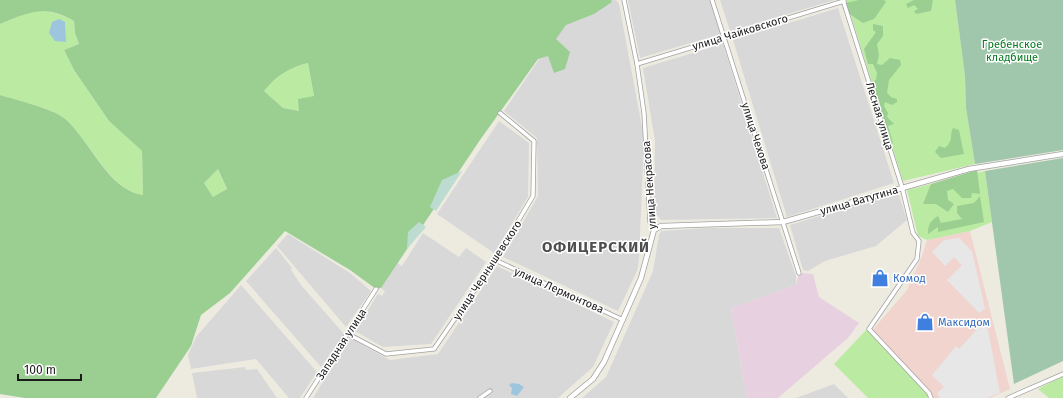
<svg xmlns="http://www.w3.org/2000/svg" width="1063" height="398" font-family="'Fira Sans',sans-serif">
<style>
.residential{fill:#d9d8d8}
.commercial{fill:#f0d4cd}
.industrial{fill:#e7d1e0}
.grass{fill:#bbeba2}
.forest{fill:#9bcf92;fill-rule:evenodd}
.wetland{fill:#bcdcd2}
.cemetery{fill:#a0c7ac}
.parking{fill:#e7e7e7}
.water{fill:#9dc6de}
.lines{fill:none;stroke-linecap:round;stroke-linejoin:round}
.minor-casing{stroke:#a2a2a2;stroke-width:5}
.tertiary-casing{stroke:#a2a2a2;stroke-width:6}
.minor{stroke:#fff;stroke-width:3.5}
.tertiary{stroke:#fff;stroke-width:4.5}
.labels{text-anchor:middle;stroke-width:3;stroke-linejoin:round;paint-order:stroke}
.street-label{font-size:11px;fill:#1b1b1b;stroke:#fff}
.park-label{font-size:11px;fill:#067c22;stroke:#fff}
.shop-label{font-size:11px;fill:#366cbe;stroke:#fff;text-anchor:start}
.district-label{font-size:15px;font-weight:bold;letter-spacing:1px;fill:#4e4e4e;stroke:#fff}
</style>
<rect width="100%" height="100%" fill="#edebe0"/>
<g class="residential">
<path d="M579,0H616L619,4L644,138L639,260L637,271L618,311L503,257L538,196L537,138L504,111Z"/>
<path d="M628,0H710L721,34L640,58Z"/>
<path d="M720,0H835L730,31Z"/>
<path d="M838,8L894,183L787,217L733,40Z"/>
<path d="M723,44L777,218L661,220L654,212L655,141L643,68Z"/>
<path d="M499,121L529,143L528,197L494,253L437,214Z"/>
<path d="M898,192L907,220L876,246L825,261L808,271L803,270L790,225Z"/>
<path d="M709,228H779L796,276V285L731,308L747,398H582L606,377L653,271L659,235L661,231Z"/>
<path d="M423,233L459,257L466,248L486,262L431,344L383,347L355,331L378,294L382,296L385,291L368,280L384,254L402,266Z"/>
<path d="M288,234L350,273L371,291L346,327L277,246Z"/>
<path d="M276,248L292,268L291,270L301,285L344,334L321,367L246,281Z"/>
<path d="M497,266L614,322L593,367L558,398H313L350,338L390,360L438,354Z"/>
<path d="M241,285L317,372L300,398H289L256,359L191,369L188,355L196,337Z"/>
<path d="M245,367L246,370L257,369L277,398H197L192,373Z"/>
<path d="M834,384L848,398H796Z"/>
</g>
<path class="commercial" d="M970,231L1010,389L990,398H933L931,394L871,332L907,290L922,256L927,240Z"/>
<path class="industrial" d="M799,273L813,274L819,297L859,323L848,338L778,398H747L731,308L796,285Z"/>
<g class="grass">
<path d="M846,0H955L965,76L966,108L975,164L903,181Z"/>
<path d="M31,11C48,11 59,12 74,21L75,33L79,44L64,50L74,70L109,121L142,151L143,195C109,191 89,138 64,118C51,108 16,100 0,95V24Z"/>
<path d="M308,63L314,96L299,111L283,108L264,91C276,76 290,67 308,63Z"/>
<path d="M218,169L227,190L213,197L204,183Z"/>
<path d="M985,171L992,222L970,231L927,240L918,236L907,190Z"/>
<path d="M867,329L931,394L933,398H868L834,364Z"/>
<path d="M1063,376V398H1049L1038,389Z"/>
</g>
<g class="forest">
<path d="M0,0H611L612,2L594,14L566,25L556,39L570,52L565,69L554,73L548,56L538,59L480,140L381,288L376,289L350,270L285,231L230,293L201,315L191,346L156,398H25L0,394V95C16,100 51,108 64,118C89,138 108,191 143,195L142,151L109,121L74,70L64,50L79,44L75,33L74,21C45,4 29,12 0,24ZM308,63L314,96L298,99L299,111L283,108L264,91C276,76 290,67 308,63ZM218,169L227,189L213,197L204,183Z"/>
<path d="M859,0H884L886,2L874,19L863,23L848,13L845,3Z"/>
<path d="M914,0H933L931,11L916,14L914,11L918,9L914,5L908,8L906,4Z"/>
<path d="M873,24L883,26V36L877,44L879,55L877,64L882,65L890,58L900,60L901,65L889,80L887,93L891,97L897,99V102L892,105L885,102L884,106L888,113L887,117L894,124L888,126L893,143L891,145L871,82L876,80L877,73L873,64H868L864,49L876,32L873,30Z"/>
<path d="M953,128L959,130L964,154L941,158L935,152L939,146L945,148C954,140 949,137 953,128Z"/>
<path d="M977,170L980,194L972,193L971,198H962L953,189L947,191L948,200L954,204L948,212L936,204H923L931,184Z"/>
<path d="M980,196L984,222L938,232V227L928,234C928,225 930,221 938,216L941,223L962,219L957,213V206L974,203Z"/>
</g>
<g class="wetland">
<path d="M462,171L436,211L430,207L442,180Z"/>
<path d="M419,222L426,227L407,249L408,232Z"/>
</g>
<g class="cemetery">
<path d="M955,0H1063V150L975,164L966,108L965,76Z"/>
<path d="M1063,158V361L1014,384L985,171Z"/>
</g>
<g class="parking">
<path d="M959,238L972,251L985,309L979,313L947,280L962,265L954,257L945,266L932,252L944,240Z"/>
<path d="M986,319L1000,393L986,398H940L937,393L944,387L932,375L956,346L959,349Z"/>
</g>
<g class="water">
<path d="M59,19L65,22L66,42L55,41L49,33L52,22Z"/>
<path d="M512,383L519,384L524,387L517,396L511,394L512,388L509,385Z"/>
</g>
<g class="lines">
<g class="minor-casing">
<g id="minor">
<path d="M624,0L637,64L644,113L650,222L654,230"/>
<path d="M712,0L799,273"/>
<path d="M843,0L902,187L913,233L919,241L917,259L869,329L929,393L931,398"/>
<path d="M637,64L844,1"/>
<path d="M495,260L623,320"/>
<path d="M348,334L386,354L434,349L495,260L533,196L534,141L500,113"/>
<path d="M306,398L376,289"/>
<path d="M480,398L490,391"/>
<path d="M1008,398L1063,374"/>
</g>
</g>
<g class="tertiary-casing">
<path id="tertiary" d="M570,398L593,379L604,362L641,278L654,230L661,226L783,222L969,169L1063,154"/>
</g>
<use href="#minor" class="minor"/>
<use href="#tertiary" class="tertiary"/>
</g>
<defs>
<g id="shop-bare" transform="scale(1.38)"><path d="M-5-2.5h2.3a2.7 3.5 0 0 1 5.4 0H5L5.5 6h-11ZM-1.5-2.5h3a1.5 2.3 0 0 0-3 0Z" fill="#3f7fe0" stroke="#fff" stroke-width="2.5" paint-order="stroke"/></g>
</defs>
<g fill-rule="evenodd">
<use href="#shop-bare" x="880" y="278"/>
<use href="#shop-bare" x="925" y="322"/>
</g>
<g class="labels">
<g class="street-label">
<text transform="translate(740 32) rotate(-17)" y="4">улица Чайковского</text>
<text transform="translate(880 116) rotate(73)" y="4">Лесная улица</text>
<text transform="translate(756 136) rotate(72)" y="4">улица Чехова</text>
<text transform="translate(649 185) rotate(-94)" y="4">улица Некрасова</text>
<text transform="translate(859 200) rotate(-16)" y="4">улица Ватутина</text>
<text transform="translate(487 270) rotate(-57)" y="4">улица Чернышевского</text>
<text transform="translate(559 290) rotate(24)" y="4">улица Лермонтова</text>
<text transform="translate(341 344) rotate(-57)" y="4">Западная улица</text>
</g>
<g class="park-label">
<text x="1012" y="48">Гребенское<tspan x="1012" dy="13">кладбище</tspan></text>
</g>
<g class="shop-label">
<text x="893" y="282">Комод</text>
<text x="938" y="326">Максидом</text>
</g>
<g class="district-label">
<text x="596" y="252">ОФИЦЕРСКИЙ</text>
</g>
</g>
<path d="M18 374v6h63v-6" fill="none" stroke="#1b1b1b" stroke-width="2"/>
<text x="24" y="374" font-size="12" fill="#1b1b1b" stroke="#ffffff" stroke-width="3" paint-order="stroke">100 m</text>
</svg>
